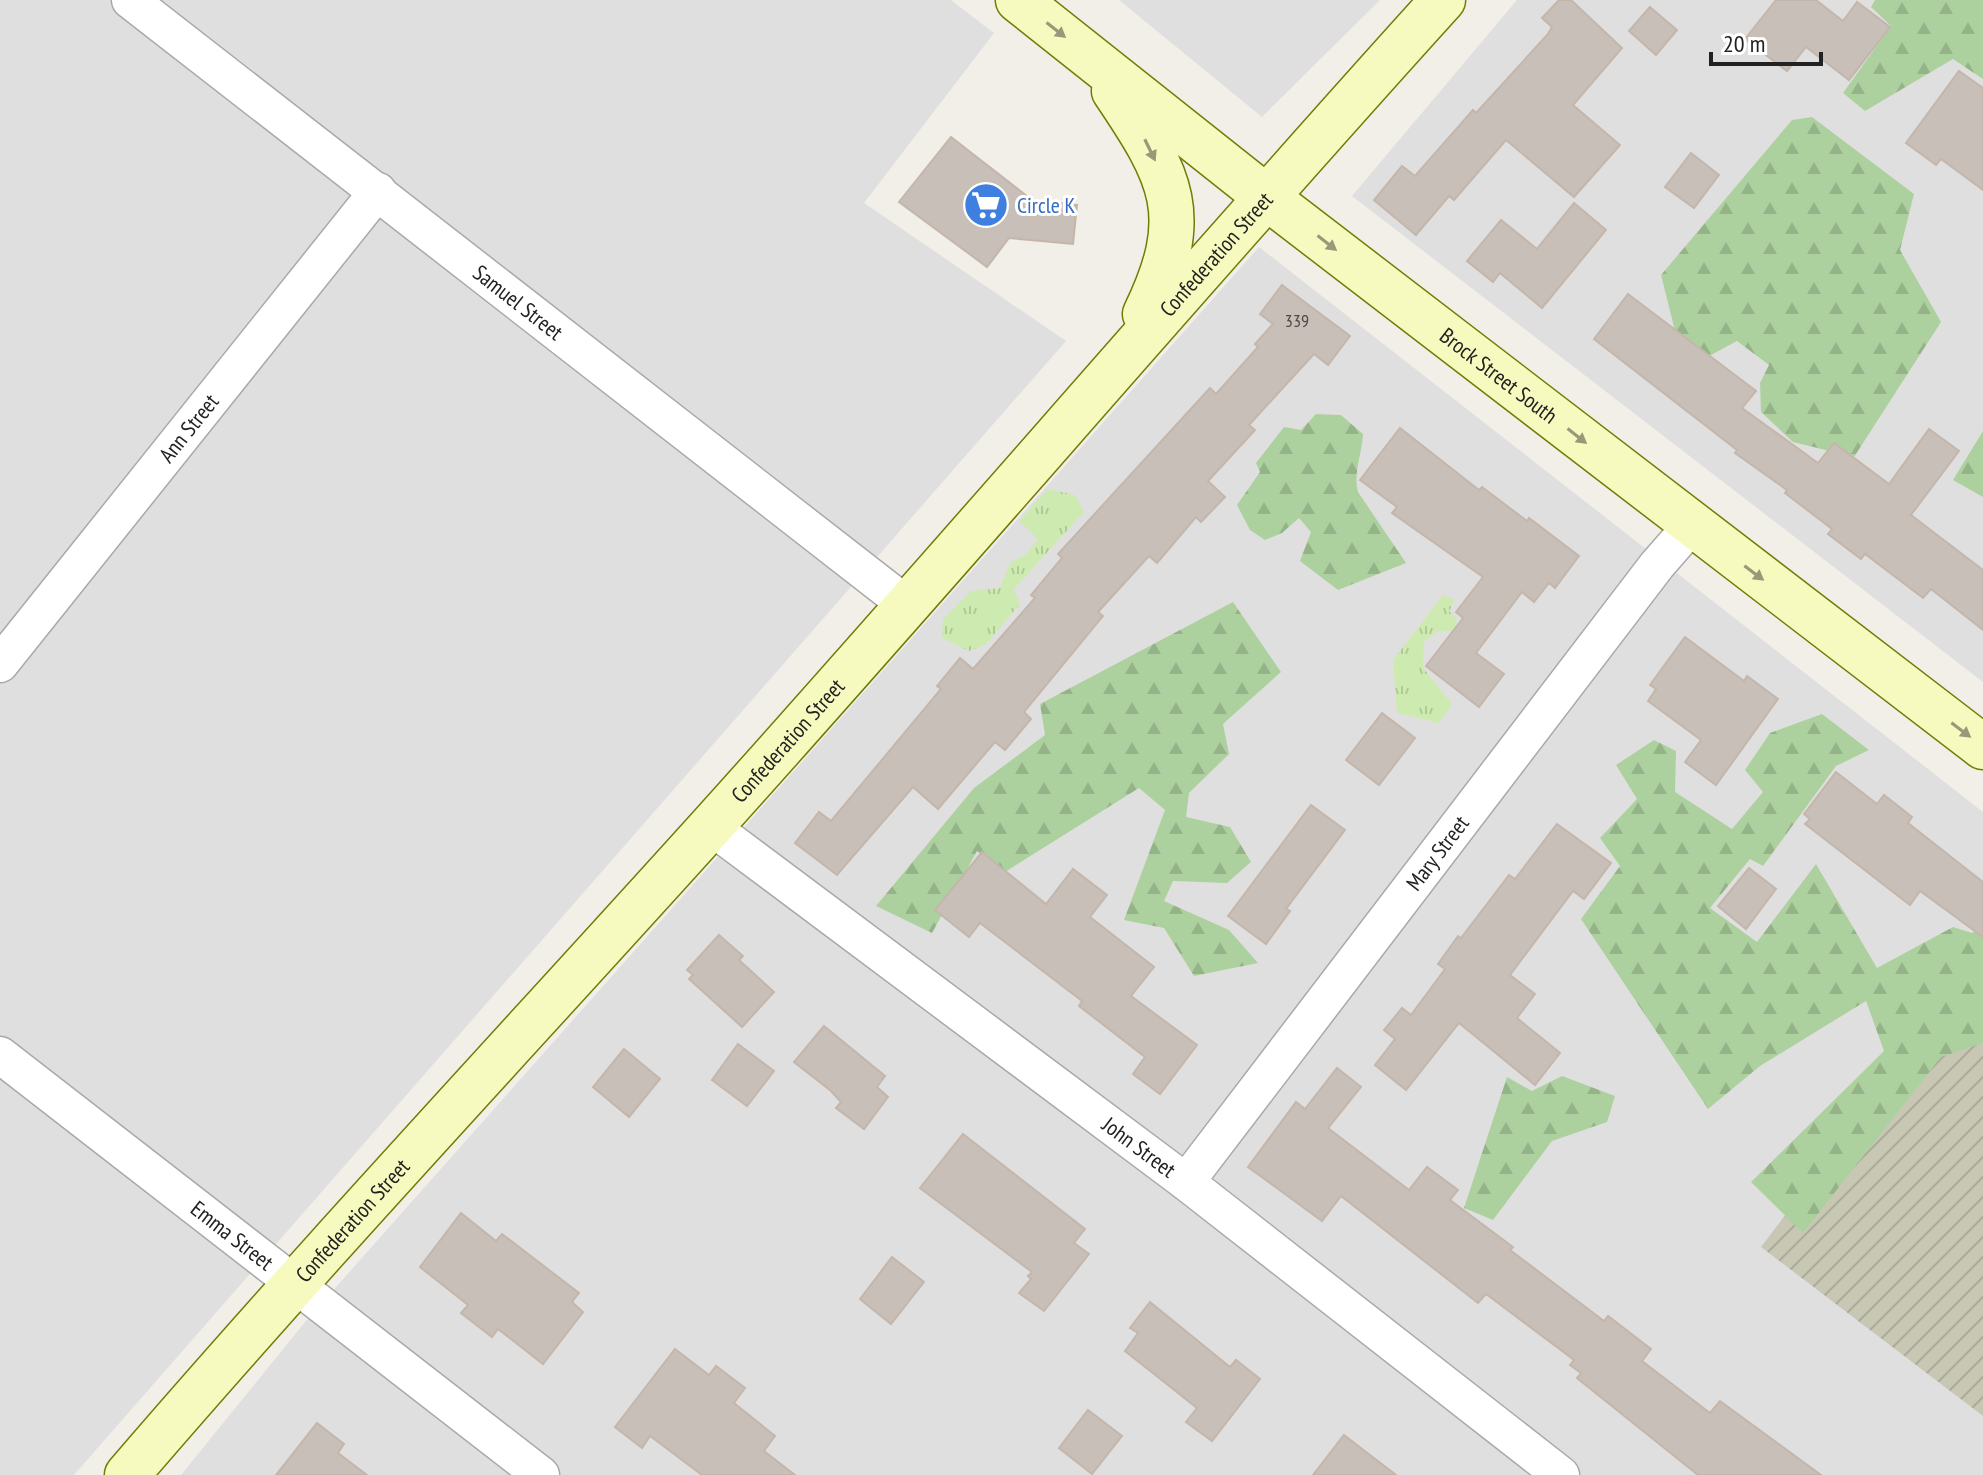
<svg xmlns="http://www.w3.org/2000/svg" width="1983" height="1475" font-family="'PT Sans Narrow',sans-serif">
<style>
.residential{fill:#e0dfdf}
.construction{fill:url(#construction-furrows)}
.grass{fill:url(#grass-tufts)}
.forest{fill:url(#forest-firs)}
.building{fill:#c7bfb8;stroke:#c4b6ab;stroke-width:2}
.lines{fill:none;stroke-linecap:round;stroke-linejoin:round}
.street-casing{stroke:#a9a9a9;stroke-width:39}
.secondary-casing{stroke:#707d05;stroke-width:47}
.street{stroke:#fff;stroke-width:36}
.secondary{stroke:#f7fabf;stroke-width:44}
.oneway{fill:#979978}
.labels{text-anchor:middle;stroke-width:6;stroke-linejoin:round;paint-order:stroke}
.number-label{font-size:18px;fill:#4b4948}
.shop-label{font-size:22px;fill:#366cbe;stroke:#fff;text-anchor:start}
.street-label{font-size:22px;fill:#222;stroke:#fff}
</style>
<defs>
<pattern id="construction-furrows" width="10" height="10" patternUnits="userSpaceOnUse" patternTransform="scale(2)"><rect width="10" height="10" fill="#c7c7b4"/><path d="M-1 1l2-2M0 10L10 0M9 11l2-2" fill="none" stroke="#abab9a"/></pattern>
<pattern id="grass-tufts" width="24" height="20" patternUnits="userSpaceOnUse" patternTransform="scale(2)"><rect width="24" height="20" fill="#cdebb0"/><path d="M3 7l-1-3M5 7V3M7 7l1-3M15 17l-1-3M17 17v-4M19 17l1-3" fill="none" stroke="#b0c997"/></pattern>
<pattern id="forest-firs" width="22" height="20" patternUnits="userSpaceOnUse" patternTransform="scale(2)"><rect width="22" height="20" fill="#add19e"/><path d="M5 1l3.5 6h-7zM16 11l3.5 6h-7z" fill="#95b388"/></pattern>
</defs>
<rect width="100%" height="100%" fill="#f2efe9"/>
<g class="residential">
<path d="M0,0H951L994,33L864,203L1066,341L74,1475H0Z"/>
<path d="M1119,0H1380L1262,117Z"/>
<path d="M1517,0H1983V682L1352,196Z"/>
<path d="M1259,247L1983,812V1475H181L305,1322Z"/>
</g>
<path class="construction" d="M1983,955V1416L1761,1247Z"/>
<g class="grass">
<path d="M1048,489L1075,495L1084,512L1014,589L1020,604L985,645L969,651L942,638L943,619L971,591L1000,588L1010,563L1026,554L1038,539L1019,521Z"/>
<path d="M1443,595L1455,600L1449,611L1457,619L1455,630L1436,632L1424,642L1423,668L1452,704L1439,723L1397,713L1393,660Z"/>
</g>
<g class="forest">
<path d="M1875,0H1983V79L1953,59L1865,111L1843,93L1891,26L1871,7Z"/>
<path d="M1812,117L1914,194L1900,250L1941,322L1854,457L1793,442L1761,412L1760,383L1769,365L1737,341L1698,362L1679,347L1661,275L1792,120Z"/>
<path d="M1316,414L1341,415L1363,434C1362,453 1353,474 1358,492L1406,563L1338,590L1300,561L1311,532L1299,518L1282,533L1265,540L1250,530L1237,505L1260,472L1256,463L1284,427L1301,430Z"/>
<path d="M1983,431V497L1953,480Z"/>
<path d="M1233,602L1281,672L1223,724L1229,754L1189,793L1186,817L1230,827L1251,862L1227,883L1173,881L1164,901L1229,930L1258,963L1194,976L1164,928L1124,920L1165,810L1139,788L1005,872L977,851L932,933L876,906L974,788L1045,735L1040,704Z"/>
<path d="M1822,714L1869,750L1836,766L1763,866L1750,859L1710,908L1757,942L1816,864L1877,968L1953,927L1972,933L1983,925V1043L1941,1057L1803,1233L1751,1182L1884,1051L1866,1001L1760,1066L1708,1109L1581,919L1620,866L1600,838L1637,799L1616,765L1654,740L1676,751L1675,792L1732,829L1763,792L1745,770L1770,733Z"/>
<path d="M1562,1076L1615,1096L1607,1122L1552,1141L1493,1220L1464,1208L1507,1077L1532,1091Z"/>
</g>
<g class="building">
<path d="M1559,0H1571L1622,48L1573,105L1620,145L1574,197L1506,140L1454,200L1449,196L1416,235L1374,200L1402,166L1415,176L1473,110L1476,113L1548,34L1552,27L1542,18Z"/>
<path d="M1776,0H1816L1843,21L1857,2L1890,27L1849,80L1806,47L1787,71L1745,39Z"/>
<path d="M1650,7L1677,30L1656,55L1629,31Z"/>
<path d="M1959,71L1983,88V190L1941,159L1936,165L1906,143Z"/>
<path d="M951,137L1032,200L1077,205L1073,244L1009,238L987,267L899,202Z"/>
<path d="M1691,153L1719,175L1694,208L1665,187Z"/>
<path d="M1574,203L1606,230L1542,308L1500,273L1493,282L1467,261L1501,220L1537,249Z"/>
<path d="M1282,285L1350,336L1328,365L1314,354L1249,425L1255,430L1208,481L1225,497L1201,522L1196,517L1157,563L1149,556L1098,612L1103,616L1024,712L1031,719L1005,750L995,742L938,809L913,787L837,875L795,843L819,812L831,821L941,689L937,686L960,658L973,669L1035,598L1031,595L1062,558L1058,554L1210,388L1216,394L1258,347L1255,344L1273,324L1260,314Z"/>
<path d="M1628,294L1756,391L1742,408L1818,463L1834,443L1889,484L1929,429L1959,451L1911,515L1983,570V630L1931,589L1923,598L1865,554L1861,559L1828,534L1832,529L1785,493L1787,490L1735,453L1737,450L1594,339Z"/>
<path d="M1400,428L1479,490L1482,487L1527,521L1529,518L1579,556L1555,588L1549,583L1534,602L1522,592L1476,653L1504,674L1479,707L1426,666L1463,618L1456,612L1483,577L1392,513L1397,507L1360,480Z"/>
<path d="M1685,637L1744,681L1747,676L1778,699L1716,785L1685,762L1701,740L1648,701L1656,689L1650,685Z"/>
<path d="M1382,713L1415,738L1379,785L1346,760Z"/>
<path d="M1836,772L1877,804L1884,795L1912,817L1908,823L1983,882V937L1920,891L1910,905L1805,824L1810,819L1804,814Z"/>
<path d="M1311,805L1345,830L1286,909L1290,911L1266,944L1228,916Z"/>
<path d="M1557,824L1611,863L1584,899L1573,891L1510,975L1535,994L1517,1018L1560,1053L1535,1085L1459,1023L1406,1090L1375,1065L1395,1039L1384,1030L1402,1008L1411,1015L1445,969L1438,964L1458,936L1461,938L1509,875L1515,879Z"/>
<path d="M982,852L1046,904L1073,869L1107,895L1090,917L1154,967L1131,996L1197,1045L1160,1094L1133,1074L1145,1057L1079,1006L1082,1001L980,923L969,937L935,910Z"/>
<path d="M1749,868L1776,889L1746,929L1718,906Z"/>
<path d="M719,935L743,956L739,960L774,992L742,1027L689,979L693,975L687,970Z"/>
<path d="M824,1026L885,1076L877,1087L888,1097L864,1129L836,1108L841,1102L831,1091L794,1062Z"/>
<path d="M738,1044L774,1071L747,1106L712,1080Z"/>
<path d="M624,1049L660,1079L629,1117L593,1087Z"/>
<path d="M1337,1068L1361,1087L1328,1128L1409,1190L1427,1167L1458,1190L1450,1200L1513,1247L1510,1250L1604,1321L1608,1316L1651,1349L1642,1361L1710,1413L1720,1401L1821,1475H1698L1577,1378L1581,1373L1570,1365L1574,1360L1486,1294L1478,1303L1341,1196L1322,1221L1248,1167L1296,1102L1305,1109Z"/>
<path d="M963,1134L1085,1229L1074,1243L1089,1254L1044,1311L1019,1293L1031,1279L1028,1276L1032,1272L920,1188Z"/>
<path d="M461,1213L496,1241L502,1234L579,1293L572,1302L583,1312L543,1364L498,1329L492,1337L461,1313L468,1305L420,1267Z"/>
<path d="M892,1257L924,1282L891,1324L860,1299Z"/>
<path d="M1150,1302L1230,1367L1236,1360L1260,1379L1212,1441L1186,1422L1197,1408L1125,1351L1138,1333L1130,1328Z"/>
<path d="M675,1349L709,1375L716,1366L745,1388L734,1403L775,1436L764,1451L795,1475H702L650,1436L642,1448L615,1427Z"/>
<path d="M1088,1410L1122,1436L1092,1474L1059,1448Z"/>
<path d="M317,1423L344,1444L338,1453L367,1475H276Z"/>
<path d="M1344,1435L1396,1475H1313Z"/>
</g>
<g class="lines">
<g class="street-casing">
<g id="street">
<path id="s1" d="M130,0L907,605"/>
<path id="s2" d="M0,664L378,191"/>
<path id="s3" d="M710,826L1186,1182L1561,1475"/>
<path id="s4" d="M0,1055L541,1475"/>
<path id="s5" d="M1186,1182L1657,565L1692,525"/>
</g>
</g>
<g class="secondary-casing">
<g id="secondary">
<path id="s6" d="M1018,0L1265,196L1983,747"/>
<path d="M1114,91C1172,177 1193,215 1145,314"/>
<path id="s7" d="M127,1475C317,1254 517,1041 712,825C958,552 1196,272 1443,0"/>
</g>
</g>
<use href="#street" class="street"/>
<use href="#secondary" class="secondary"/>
</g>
<defs><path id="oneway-solid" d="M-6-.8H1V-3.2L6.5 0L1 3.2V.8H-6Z" transform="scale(2)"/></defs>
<g class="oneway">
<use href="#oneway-solid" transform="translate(1056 30) rotate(38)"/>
<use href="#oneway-solid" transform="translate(1150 150) rotate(64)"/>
<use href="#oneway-solid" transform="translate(1327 243) rotate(38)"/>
<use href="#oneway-solid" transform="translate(1577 436) rotate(38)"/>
<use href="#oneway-solid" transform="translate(1754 573) rotate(37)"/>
<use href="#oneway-solid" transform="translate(1961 730) rotate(37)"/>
</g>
<defs>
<g id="supermarket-disc" transform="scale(2.3)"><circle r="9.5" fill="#3f7fe0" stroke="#fff"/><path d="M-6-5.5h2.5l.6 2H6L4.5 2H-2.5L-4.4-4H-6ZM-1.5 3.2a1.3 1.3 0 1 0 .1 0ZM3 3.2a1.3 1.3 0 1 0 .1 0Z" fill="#fff"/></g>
</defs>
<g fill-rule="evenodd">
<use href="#supermarket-disc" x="986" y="205"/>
</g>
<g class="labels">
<g class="number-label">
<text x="1297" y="327">339</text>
</g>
<g class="shop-label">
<text x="1017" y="213">Circle K</text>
</g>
<g class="street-label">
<text dy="8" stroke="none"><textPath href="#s7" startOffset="1636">Confederation Street</textPath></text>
<text dy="8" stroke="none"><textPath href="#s1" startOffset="492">Samuel Street</textPath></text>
<text dy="8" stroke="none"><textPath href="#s6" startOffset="610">Brock Street South</textPath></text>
<text dy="8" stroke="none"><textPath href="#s2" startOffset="302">Ann Street</textPath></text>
<text dy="8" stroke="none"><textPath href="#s7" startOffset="988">Confederation Street</textPath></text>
<text dy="8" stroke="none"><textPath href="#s5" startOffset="414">Mary Street</textPath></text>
<text dy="8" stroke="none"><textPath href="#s3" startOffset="536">John Street</textPath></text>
<text dy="8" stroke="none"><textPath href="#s7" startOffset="340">Confederation Street</textPath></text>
<text dy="8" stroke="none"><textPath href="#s4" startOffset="294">Emma Street</textPath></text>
</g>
</g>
<path d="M1711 52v12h110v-12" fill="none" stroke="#222222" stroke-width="4"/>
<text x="1723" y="52" font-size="24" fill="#222222" stroke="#ffffff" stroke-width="6" paint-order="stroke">20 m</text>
</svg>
